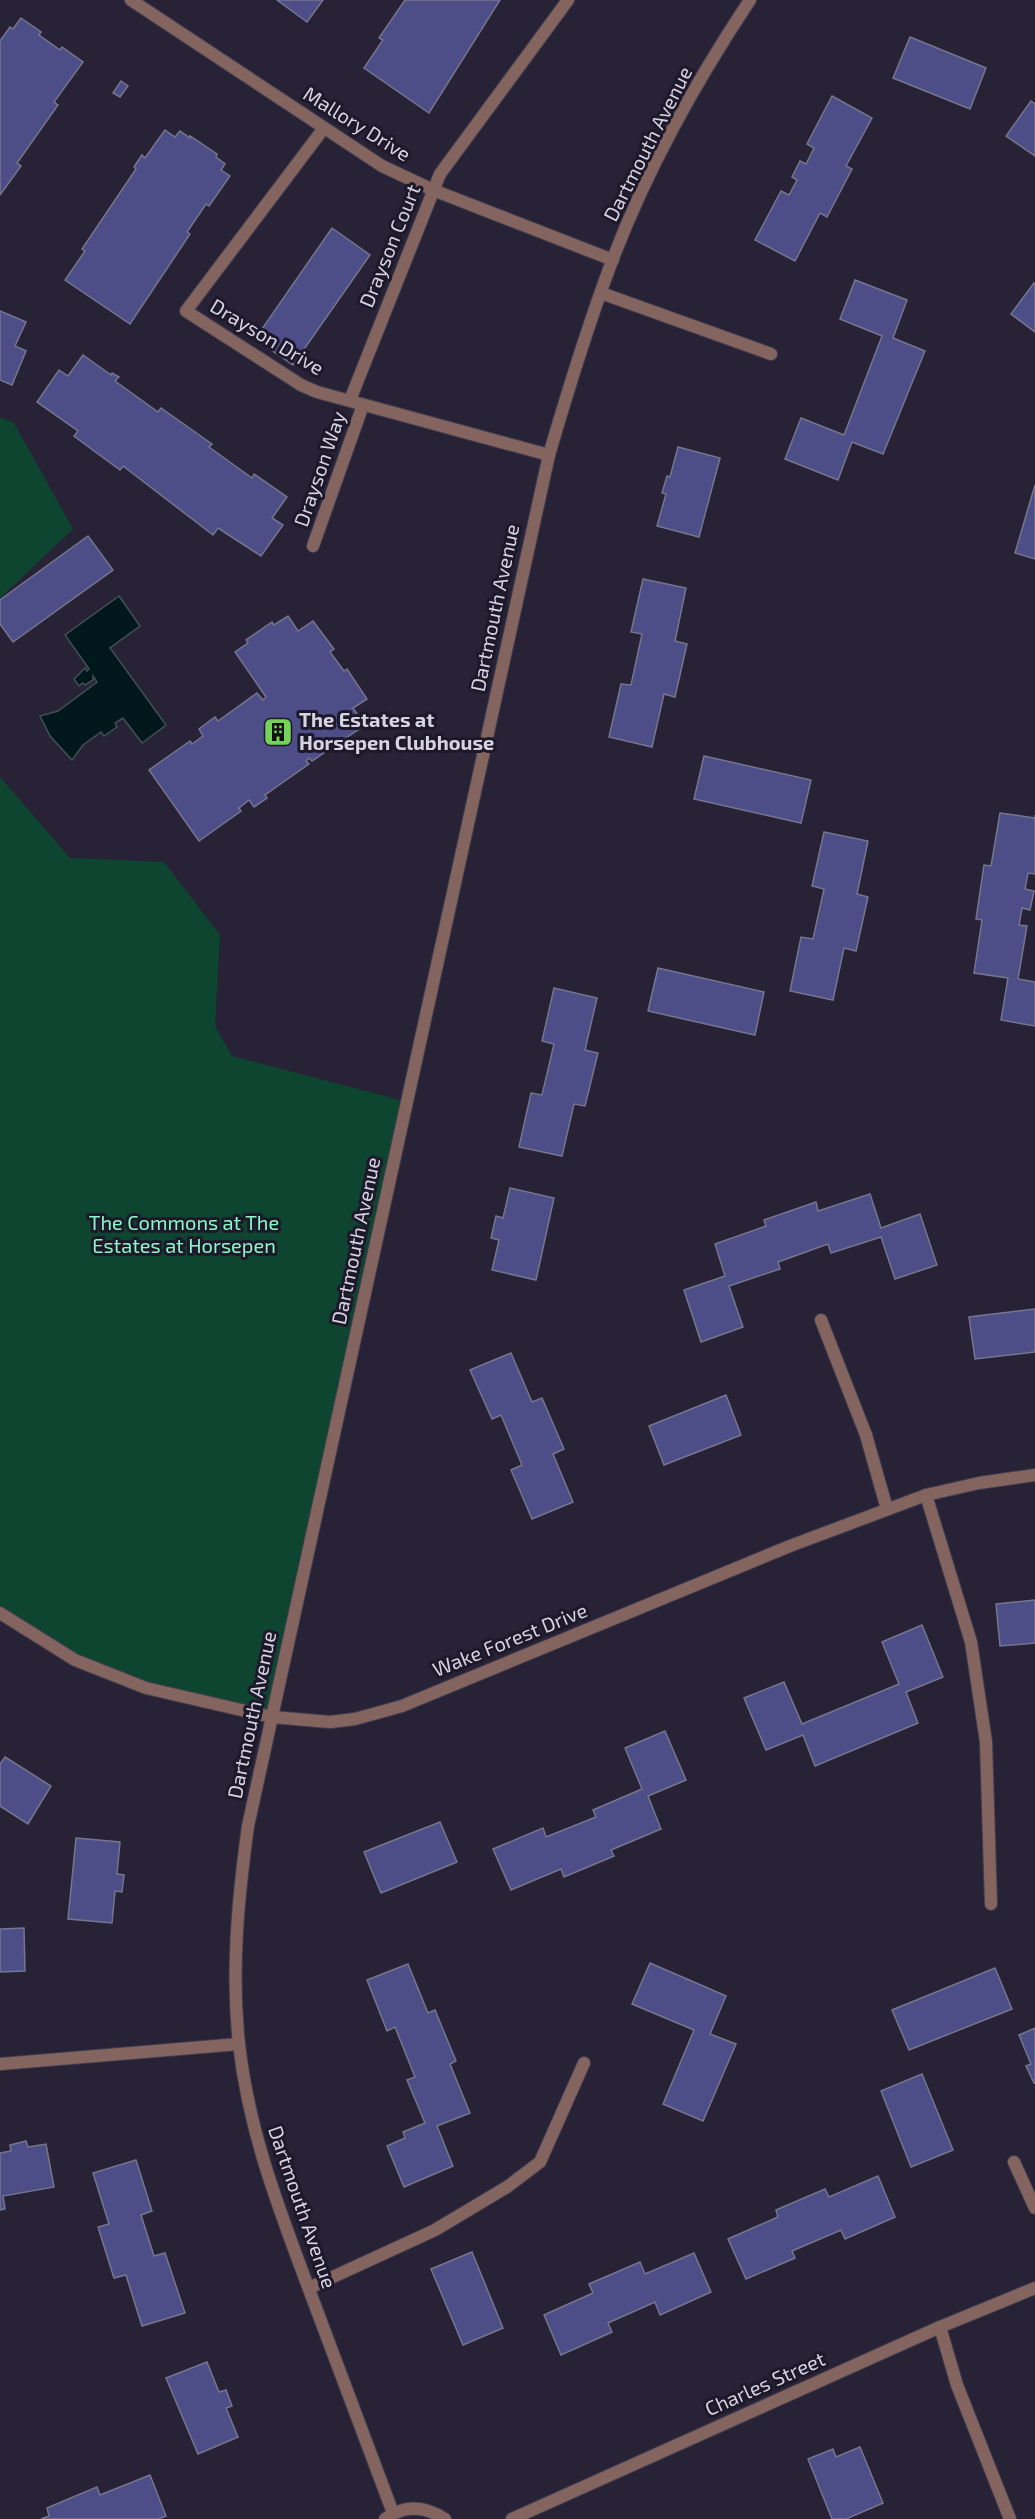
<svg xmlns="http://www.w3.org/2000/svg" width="1035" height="2519" font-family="'Exo 2',sans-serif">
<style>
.green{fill:#0e4530}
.water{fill:#00181c;stroke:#405057;stroke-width:1.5}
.building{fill:#4d4d87;stroke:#75768e;stroke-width:1.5}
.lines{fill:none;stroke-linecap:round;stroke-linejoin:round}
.lane-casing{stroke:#433e51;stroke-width:14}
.street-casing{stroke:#433e51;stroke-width:14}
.lane{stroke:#84645f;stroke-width:12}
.street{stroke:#84645f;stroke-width:12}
.labels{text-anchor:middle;stroke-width:6;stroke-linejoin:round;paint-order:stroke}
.street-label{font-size:20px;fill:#d7d4e1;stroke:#1d192b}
.poi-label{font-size:20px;font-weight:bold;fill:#d7d4e1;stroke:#1d192b;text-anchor:start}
.park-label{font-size:20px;fill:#89f7c6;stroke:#1d192b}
</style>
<rect width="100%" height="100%" fill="#272235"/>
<g class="green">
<path d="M0,417L14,423L73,529L0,598Z"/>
<path d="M0,777L70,858L164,862L220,935L215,1026L232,1056L404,1101L267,1716L104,1671L0,1612Z"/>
</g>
<path class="water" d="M119,596L140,626L110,648L166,725L142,743L123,718L115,723L117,727L104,736L101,732L83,745L72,760L50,736L40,716L58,711L97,682L93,676V680L85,685L83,683L79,686L74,679L85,668L87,671L89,669L65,635Z"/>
<g class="building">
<path d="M277,0H323L307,22Z"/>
<path d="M405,0H500L429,113L364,68L383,40L379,38Z"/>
<path d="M21,18L41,32L39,35L60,50L62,47L83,62L54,102L58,105L17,163L21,166L0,195V41L10,27L13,29Z"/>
<path d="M910,37L986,68L970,109L893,78Z"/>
<path d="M121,81L128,86L120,97L113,93Z"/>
<path d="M832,96L872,118L846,166L852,169L827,217L820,213L795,261L755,240L781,191L789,195L797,180L792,177L800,161L806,164L814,148L807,144Z"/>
<path d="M1031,101L1035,104V156L1006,136Z"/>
<path d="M165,130L175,137L180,131L190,138V136L217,154L216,157L225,164L221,170L230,176L209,206L206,204L187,232L190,234L130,324L65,280L85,251L82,249L136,169L134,167L142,155L145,158Z"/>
<path d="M332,228L370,255L293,365L255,339Z"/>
<path d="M855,280L907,300L893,338L925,351L883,454L852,442L838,480L785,459L801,418L844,435L882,336L840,319Z"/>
<path d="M1034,283L1035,284V332L1011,314Z"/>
<path d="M0,311L26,322L15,346L26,351L12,385L0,380Z"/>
<path d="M83,355L111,375L112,373L119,377L115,381L158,412L161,408L212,444L209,447L252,478L254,474L287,497L272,518L283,525L261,556L218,528L213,535L123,466L120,470L74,436L78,431L37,402L59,370L68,376Z"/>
<path d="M678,447L720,458L699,537L657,526L666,494L662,493L667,476L670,477Z"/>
<path d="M1035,485V559L1015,553Z"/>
<path d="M88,536L113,570L13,642L0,624V600Z"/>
<path d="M643,579L686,588L675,641L687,644L675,697L664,694L652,747L609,737L621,684L631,685L642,634L631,632Z"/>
<path d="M288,616L298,631L313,621L334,649L330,652L344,671L347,669L367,699L353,708L365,725L312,761L309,758L306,761L309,764L265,795L267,798L254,807L249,800L239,808L241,811L199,841L149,770L190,741L192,744L203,736L199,729L215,717L218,721L257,693L263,700L266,697L235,652L248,643L246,640L272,622L274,625Z"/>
<path d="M704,756L811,780L801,823L694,799Z"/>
<path d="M1000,813L1035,818V815V874L1028,873L1025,889L1034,891L1030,910L1022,908L1019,925L1027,926L1018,979L1035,982V1026L1001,1020L1008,978L974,973L982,920L976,919L984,865L991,866Z"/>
<path d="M824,832L868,841L857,894L868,897L856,951L844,948L833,1000L790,991L801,937L813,939L824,889L812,886Z"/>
<path d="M658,968L764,992L755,1035L648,1011Z"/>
<path d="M554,988L597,998L585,1050L598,1053L585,1106L574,1104L562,1156L519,1147L531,1093L542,1095L554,1044L542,1041Z"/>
<path d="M510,1188L554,1198L536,1280L492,1270L499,1240L491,1238L496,1216L503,1218Z"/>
<path d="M870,1194L881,1228L920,1214L937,1265L895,1279L881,1237L831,1253L828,1244L778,1262L780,1269L729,1286L743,1327L701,1342L684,1290L725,1276L715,1244L766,1226L764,1220L816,1202L818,1211Z"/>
<path d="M1035,1309V1352L975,1359L969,1317Z"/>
<path d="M511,1353L532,1402L542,1398L564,1449L553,1454L573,1502L532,1519L511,1470L522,1465L501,1415L492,1419L470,1370Z"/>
<path d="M726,1395L741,1435L664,1465L649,1426Z"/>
<path d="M1035,1600V1643L1000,1646L996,1604Z"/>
<path d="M922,1625L943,1677L906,1692L918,1723L815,1766L803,1735L766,1750L744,1698L784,1682L802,1724L899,1684L882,1642Z"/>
<path d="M665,1731L686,1780L648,1796L661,1829L611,1850L614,1856L564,1877L561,1869L511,1890L493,1849L543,1828L546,1837L596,1817L593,1810L642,1789L625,1748Z"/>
<path d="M5,1757L51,1786L28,1824L0,1806V1764Z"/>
<path d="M440,1822L457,1862L381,1893L364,1852Z"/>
<path d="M76,1838L120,1842L117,1874L124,1875L122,1892L115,1891L112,1923L68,1919Z"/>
<path d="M24,1928L25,1971L0,1972V1929Z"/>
<path d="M650,1963L726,1996L710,2034L736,2044L703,2121L663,2104L694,2030L632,2004Z"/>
<path d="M408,1964L428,2013L435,2010L456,2061L450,2064L470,2113L437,2126L453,2166L404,2187L387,2146L405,2138L403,2132L425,2123L407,2080L415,2077L395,2027L387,2031L367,1980Z"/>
<path d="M995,1968L1012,2009L909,2050L892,2010Z"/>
<path d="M1035,2028V2083H1034L1026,2066L1031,2064L1019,2035Z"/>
<path d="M922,2074L953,2150L911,2167L881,2091Z"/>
<path d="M26,2141L28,2147L46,2144L54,2187L3,2196L5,2209L0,2210V2153L11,2151L10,2145Z"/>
<path d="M136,2160L152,2211L141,2215L154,2256L165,2253L185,2313L142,2326L126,2275L114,2278L98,2227L109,2224L93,2173Z"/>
<path d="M878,2176L895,2217L845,2239L841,2230L792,2251L795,2258L746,2279L728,2239L778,2217L776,2210L825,2189L829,2197Z"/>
<path d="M472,2252L503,2328L463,2345L431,2269Z"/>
<path d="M694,2253L711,2292L660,2315L655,2302L608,2323L612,2332L561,2355L544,2315L593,2293L589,2284L640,2262L645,2274Z"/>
<path d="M207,2362L219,2392L226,2390L232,2406L226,2408L238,2437L198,2454L166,2378Z"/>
<path d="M860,2447L883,2503L846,2519H832L808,2459L833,2449L836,2457Z"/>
<path d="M150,2475L166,2516L158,2519H41L49,2516L47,2508L97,2487L100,2495Z"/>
</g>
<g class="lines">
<g class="lane-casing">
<g id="lane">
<path d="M601,293L771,354"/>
<path d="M821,1320L866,1435L887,1509"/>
<path d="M926,1495L971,1642L986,1742L991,1904"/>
<path d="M0,2064L239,2044"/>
<path d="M1014,2162L1035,2208"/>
<path d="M309,2288L435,2230L507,2187L540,2162L584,2063"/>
</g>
</g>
<g class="street-casing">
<g id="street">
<path d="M131,0L382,166L433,190L613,260"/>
<path d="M324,128L186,311L301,385L317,392L549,455"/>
<path d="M350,400L440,174L568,0"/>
<path d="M313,546L363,405"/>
<path d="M0,1613L75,1660L146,1688L272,1717L330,1722L355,1719L402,1706L790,1546L926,1495L979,1483L1035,1475"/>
<path d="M940,2327L957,2385L1010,2519"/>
<path d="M393,2513C365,2439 338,2365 310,2292C279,2209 249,2133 239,2044C231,1971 238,1899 248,1826L549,455C568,390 588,325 612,261C647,169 696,81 750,0"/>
<path d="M385,2519C405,2504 425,2506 445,2519"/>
<path d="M512,2519L940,2327L1035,2288"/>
</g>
</g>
<use href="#lane" class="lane"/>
<use href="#street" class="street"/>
</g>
<defs>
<g id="building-square" transform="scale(1.5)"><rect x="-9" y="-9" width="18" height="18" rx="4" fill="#75d25b" stroke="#1d192b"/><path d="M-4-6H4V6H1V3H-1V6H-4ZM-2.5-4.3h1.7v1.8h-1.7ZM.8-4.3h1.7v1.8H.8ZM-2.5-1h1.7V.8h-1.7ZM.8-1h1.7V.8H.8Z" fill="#111"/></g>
</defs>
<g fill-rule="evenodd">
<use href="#building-square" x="278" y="732"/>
</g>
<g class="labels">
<g class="street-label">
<text transform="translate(357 124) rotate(32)" y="7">Mallory Drive</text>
<text transform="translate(648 144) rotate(-63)" y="7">Dartmouth Avenue</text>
<text transform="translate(390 246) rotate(-68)" y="7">Drayson Court</text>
<text transform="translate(267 337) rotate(31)" y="7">Drayson Drive</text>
<text transform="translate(320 469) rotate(-71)" y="7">Drayson Way</text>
<text transform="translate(495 608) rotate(-78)" y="7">Dartmouth Avenue</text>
<text transform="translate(356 1241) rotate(-78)" y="7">Dartmouth Avenue</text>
<text transform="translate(510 1640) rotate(-22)" y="7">Wake Forest Drive</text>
<text transform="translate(252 1715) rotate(-78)" y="7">Dartmouth Avenue</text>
<text transform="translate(302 2207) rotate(71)" y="7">Dartmouth Avenue</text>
<text transform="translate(765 2384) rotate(-24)" y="7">Charles Street</text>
</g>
<g class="poi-label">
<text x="299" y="727">The Estates at<tspan x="299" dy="23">Horsepen Clubhouse</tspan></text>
</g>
<g class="park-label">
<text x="184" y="1230">The Commons at The<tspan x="184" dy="23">Estates at Horsepen</tspan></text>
</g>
</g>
</svg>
